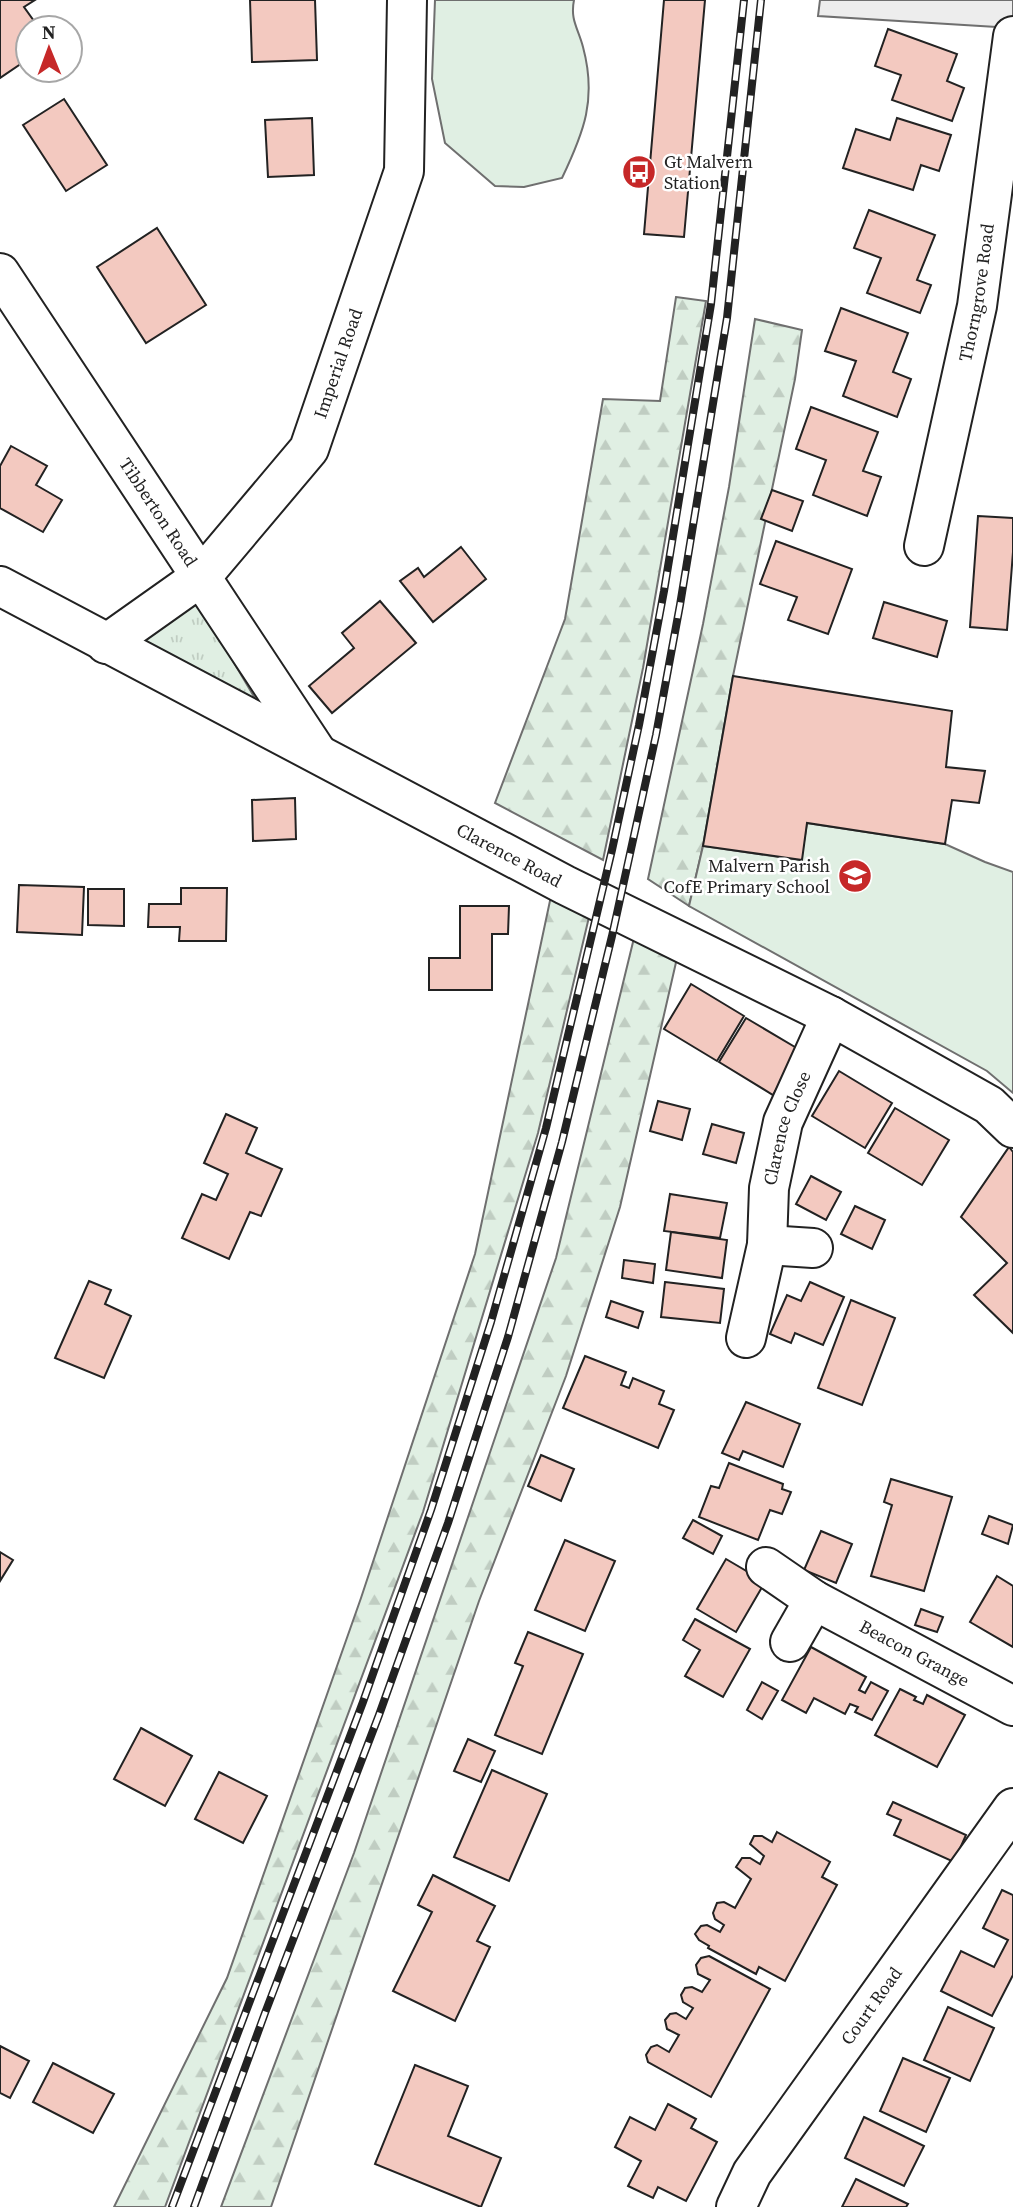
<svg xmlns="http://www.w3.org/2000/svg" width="1013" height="2207" font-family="'Source Serif 4',serif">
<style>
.grass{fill:url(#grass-tufts);stroke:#6f6f6f;stroke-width:2}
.forest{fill:url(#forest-firs);stroke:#6f6f6f;stroke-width:2}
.green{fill:#e0efe3;stroke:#6f6f6f;stroke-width:2}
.parking{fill:#ededed;stroke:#6f6f6f;stroke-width:2}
.building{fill:#f3c9c0;stroke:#222;stroke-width:2}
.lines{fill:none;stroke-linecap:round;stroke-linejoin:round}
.minor-casing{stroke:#222;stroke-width:42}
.minor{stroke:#fff;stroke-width:38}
.rail-casing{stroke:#222;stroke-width:8}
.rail{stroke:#fff;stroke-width:5;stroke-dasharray:16;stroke-linecap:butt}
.labels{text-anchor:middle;stroke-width:5;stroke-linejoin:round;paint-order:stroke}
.poi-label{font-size:18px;fill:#222;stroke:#fff;text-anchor:start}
.street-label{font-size:18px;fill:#222;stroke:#fff}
</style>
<defs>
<pattern id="grass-tufts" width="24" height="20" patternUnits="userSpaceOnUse" patternTransform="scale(1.75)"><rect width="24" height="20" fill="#e0efe3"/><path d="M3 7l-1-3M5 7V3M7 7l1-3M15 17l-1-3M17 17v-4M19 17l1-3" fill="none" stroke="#c0cdc2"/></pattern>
<pattern id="forest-firs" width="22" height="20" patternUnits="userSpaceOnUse" patternTransform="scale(1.75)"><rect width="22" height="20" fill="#e0efe3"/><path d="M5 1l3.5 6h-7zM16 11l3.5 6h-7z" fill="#c0cdc2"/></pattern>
</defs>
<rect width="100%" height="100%" fill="#fff"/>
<path class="grass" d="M197,600L256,700L135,642Z"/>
<g class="forest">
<path d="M676,297L706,301L643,668L603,860L495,803L565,619L603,399L660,401Z"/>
<path d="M755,319L802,330L795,379L733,676L703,846L689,906L648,879L703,624L729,487Z"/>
<path d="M551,896L589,917L538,1133L423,1512L165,2207H114L227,1978L361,1598L475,1254Z"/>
<path d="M634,938L677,958L620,1207L566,1376L479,1601L271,2207H221L354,1853L556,1258Z"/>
</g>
<g class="green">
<path d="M435,0H574C570,20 578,28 583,47C597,99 584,132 562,178L524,187L495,186L445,143L432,79Z"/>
<path d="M807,823L945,844L985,862L1013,872V1093L987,1071L689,906L703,846L801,860Z"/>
</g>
<path class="parking" d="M820,0H1013V28L818,16Z"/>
<g class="building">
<path d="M0,0H35L24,7L39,28H28V59L0,78Z"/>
<path d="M250,0H315L317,60L252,62Z"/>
<path d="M664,0H705L684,237L644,234Z"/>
<path d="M888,29L957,54L947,81L964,88L952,121L892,100L901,75L875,66Z"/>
<path d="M64,99L107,165L66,191L23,125Z"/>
<path d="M312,118L314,175L268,177L265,120Z"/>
<path d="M897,118L951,135L939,171L921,165L913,190L843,168L856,129L890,140Z"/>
<path d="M869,210L935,235L917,280L931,285L920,313L867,293L881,258L854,248Z"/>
<path d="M157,228L206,305L146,343L97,267Z"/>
<path d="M841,308L908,333L893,372L911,379L897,417L843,396L856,361L825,351Z"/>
<path d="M811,407L878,432L863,471L881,477L867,516L813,495L826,460L796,449Z"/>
<path d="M11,446L47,466L36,485L62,500L43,532L0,508V466Z"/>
<path d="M772,490L803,501L792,531L761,519Z"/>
<path d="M978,516L1013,518V552L1007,630L970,627Z"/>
<path d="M776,541L852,569L828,634L788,620L797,597L760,584Z"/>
<path d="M461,547L486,579L433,622L400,581L418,568L424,577Z"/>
<path d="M380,601L416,643L332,713L309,686L354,648L342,633Z"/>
<path d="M884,602L947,621L937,657L873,638Z"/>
<path d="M733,676L952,711L946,767L985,771L979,803L952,800L945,844L807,823L802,860L703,846Z"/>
<path d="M295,798L296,839L253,841L252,800Z"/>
<path d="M19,885L84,887L82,935L17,932Z"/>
<path d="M181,888H227L226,941H179L180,927H148L149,904H181Z"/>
<path d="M88,889H124V926L88,925Z"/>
<path d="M460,906H509L508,934H492V990H429V958H460Z"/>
<path d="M691,984L744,1016L717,1061L664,1029Z"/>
<path d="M746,1018L800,1050L773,1095L719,1062Z"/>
<path d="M839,1071L892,1103L865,1148L812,1116Z"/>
<path d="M658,1101L690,1109L682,1140L650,1131Z"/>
<path d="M895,1108L949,1140L922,1185L868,1153Z"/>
<path d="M226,1114L257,1128L246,1153L282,1169L261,1216L250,1212L229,1259L182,1238L202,1194L216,1200L228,1174L204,1163Z"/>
<path d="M712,1124L744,1133L736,1163L703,1154Z"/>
<path d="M1009,1147L1013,1152V1333L974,1295L1007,1263L961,1217Z"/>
<path d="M811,1176L841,1192L826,1220L796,1204Z"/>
<path d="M670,1194L727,1203L720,1238L664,1231Z"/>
<path d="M855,1206L885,1220L872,1249L841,1234Z"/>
<path d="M671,1232L727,1240L722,1278L666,1270Z"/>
<path d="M624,1260L655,1264L653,1283L622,1278Z"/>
<path d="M89,1281L111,1290L105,1304L131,1316L104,1378L55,1358Z"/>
<path d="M665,1282L724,1289L720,1323L661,1317Z"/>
<path d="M810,1282L844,1297L823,1345L795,1333L791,1343L770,1334L787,1295L801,1301Z"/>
<path d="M851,1300L895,1318L862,1405L818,1388Z"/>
<path d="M611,1301L643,1312L638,1328L606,1317Z"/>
<path d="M585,1356L626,1372L621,1385L629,1388L633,1378L664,1391L659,1404L674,1410L658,1448L563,1408Z"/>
<path d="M746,1402L800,1424L783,1467L743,1451L739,1460L722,1453Z"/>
<path d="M541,1455L574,1469L561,1501L528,1486Z"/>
<path d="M729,1463L783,1484L782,1489L791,1492L782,1514L770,1510L758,1540L699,1517L711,1486L719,1488Z"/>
<path d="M891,1479L952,1497L924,1591L871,1576L892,1505L884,1502Z"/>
<path d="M989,1516L1013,1525L1008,1544L982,1534Z"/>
<path d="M693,1520L722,1536L713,1554L683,1538Z"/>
<path d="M821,1531L852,1544L836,1583L804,1570Z"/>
<path d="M565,1540L615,1561L585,1631L535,1610Z"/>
<path d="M0,1552L13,1560L0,1581Z"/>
<path d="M726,1559L765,1582L736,1632L697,1609Z"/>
<path d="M997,1576L1013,1586V1647L970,1622Z"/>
<path d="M921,1609L943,1617L937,1632L915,1625Z"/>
<path d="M695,1619L750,1649L723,1697L685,1676L700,1650L683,1640Z"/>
<path d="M528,1632L583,1654L542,1754L495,1735L523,1666L515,1663Z"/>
<path d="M811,1647L866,1677L859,1690L865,1693L871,1682L888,1691L872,1720L855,1712L858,1707L850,1704L845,1714L814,1698L806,1713L782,1700Z"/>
<path d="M762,1682L778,1691L762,1719L747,1710Z"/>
<path d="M900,1689L916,1697L914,1700L923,1704L927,1695L965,1715L937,1767L875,1735Z"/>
<path d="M141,1728L192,1756L165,1806L114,1779Z"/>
<path d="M468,1739L495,1751L481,1782L454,1771Z"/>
<path d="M492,1770L547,1794L509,1881L454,1857Z"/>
<path d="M219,1772L267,1796L243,1843L195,1819Z"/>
<path d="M893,1802L966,1835L954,1862L894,1835L901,1820L887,1814Z"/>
<path d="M777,1832L830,1862L822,1877L837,1885L785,1981L759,1967L756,1974L708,1948L709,1946L699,1940L695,1934L701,1926L707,1925L720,1932L724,1925L715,1919L713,1913L717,1903L724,1902L735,1908L751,1879L736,1867L742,1858H750L760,1864L764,1856L750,1844L754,1836H762L772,1842Z"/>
<path d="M433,1875L495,1906L477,1941L490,1947L455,2021L393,1991L432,1912L418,1905Z"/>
<path d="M1002,1890L1013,1895V1975L992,2016L941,1991L961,1951L994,1967L1008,1940L983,1928Z"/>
<path d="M709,1956L770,1989L711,2097L648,2062L646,2055L651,2047L657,2045L669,2052L679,2035L667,2029L665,2020L670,2014L676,2013L686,2019L693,2008L683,2002L681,1995L685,1988L692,1987L702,1992L710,1980L698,1974L696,1965L701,1958Z"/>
<path d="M948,2007L994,2028L970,2081L924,2060Z"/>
<path d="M0,2046L29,2061L10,2098L0,2093Z"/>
<path d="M903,2058L950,2078L926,2132L880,2111Z"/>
<path d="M53,2063L114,2094L93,2133L33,2102Z"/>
<path d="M415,2065L468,2086L448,2136L501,2158L481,2207L375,2164Z"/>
<path d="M668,2104L696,2119L691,2128L717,2142L686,2201L658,2187L653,2198L628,2186L641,2161L615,2147L630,2117L655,2130Z"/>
<path d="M864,2117L924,2146L904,2186L845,2158Z"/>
<path d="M856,2179L908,2204L906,2207H842Z"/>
</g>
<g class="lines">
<g class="minor-casing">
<g id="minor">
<path id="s1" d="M0,273L316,751"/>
<path id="s2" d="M924,546L977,306L1013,36"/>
<path id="s3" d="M0,586L565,885L831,1016L989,1105L1013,1128"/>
<path id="s4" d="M106,644L202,576L309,449L404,171L407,0"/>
<path d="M767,1245L813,1248"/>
<path id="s5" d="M746,1338L767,1245L769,1188L783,1122L831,1016"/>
<path id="s6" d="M766,1567L814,1600L1013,1706"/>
<path d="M790,1642L814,1600"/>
<path id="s7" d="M736,2207L752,2173L1013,1808"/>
</g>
</g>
<use href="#minor" class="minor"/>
<g class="rail-casing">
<g id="rail">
<path d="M172,2207L363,1702L431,1510L491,1322L546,1128L612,850L639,725L664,591L711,304L744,0"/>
<path d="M194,2207L265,2013L379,1715L448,1523L508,1337L562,1142L612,936L656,735L680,605L727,318L761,0"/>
</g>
</g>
<use href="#rail" class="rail"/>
</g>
<defs>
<g id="bus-disc" transform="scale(1.75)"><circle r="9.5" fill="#c62828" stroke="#fff"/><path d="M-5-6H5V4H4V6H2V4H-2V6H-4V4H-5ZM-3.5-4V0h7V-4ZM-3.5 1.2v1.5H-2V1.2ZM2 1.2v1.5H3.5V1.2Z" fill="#fff"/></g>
<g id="school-disc" transform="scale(1.75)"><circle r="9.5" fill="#c62828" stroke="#fff"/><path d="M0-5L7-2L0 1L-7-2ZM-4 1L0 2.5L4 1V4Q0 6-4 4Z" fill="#fff"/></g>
</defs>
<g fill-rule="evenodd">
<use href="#bus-disc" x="639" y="172"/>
<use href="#school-disc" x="855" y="876"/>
</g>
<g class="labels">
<g class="poi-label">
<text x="664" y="168">Gt Malvern<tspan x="664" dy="21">Station</tspan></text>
<text x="830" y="872" text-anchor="end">Malvern Parish<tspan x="830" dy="21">CofE Primary School</tspan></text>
</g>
<g class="street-label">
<text dy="6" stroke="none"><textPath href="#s2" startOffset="259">Thorngrove Road</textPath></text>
<text dy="6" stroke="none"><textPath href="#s4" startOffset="374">Imperial Road</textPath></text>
<text dy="6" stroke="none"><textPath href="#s1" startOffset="287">Tibberton Road</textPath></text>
<text dy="6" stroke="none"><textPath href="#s3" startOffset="576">Clarence Road</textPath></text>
<text dy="6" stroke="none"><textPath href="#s5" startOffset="215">Clarence Close</textPath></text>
<text dy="6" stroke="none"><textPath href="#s6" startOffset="172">Beacon Grange</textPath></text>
<text dy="6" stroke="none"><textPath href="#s7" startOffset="243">Court Road</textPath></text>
</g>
</g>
<g transform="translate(49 49) rotate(359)"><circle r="33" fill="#ffffff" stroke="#a7a7a7" stroke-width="2"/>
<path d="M0-5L12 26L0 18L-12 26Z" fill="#c62828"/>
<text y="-10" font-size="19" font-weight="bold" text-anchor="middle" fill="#222222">N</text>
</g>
</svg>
